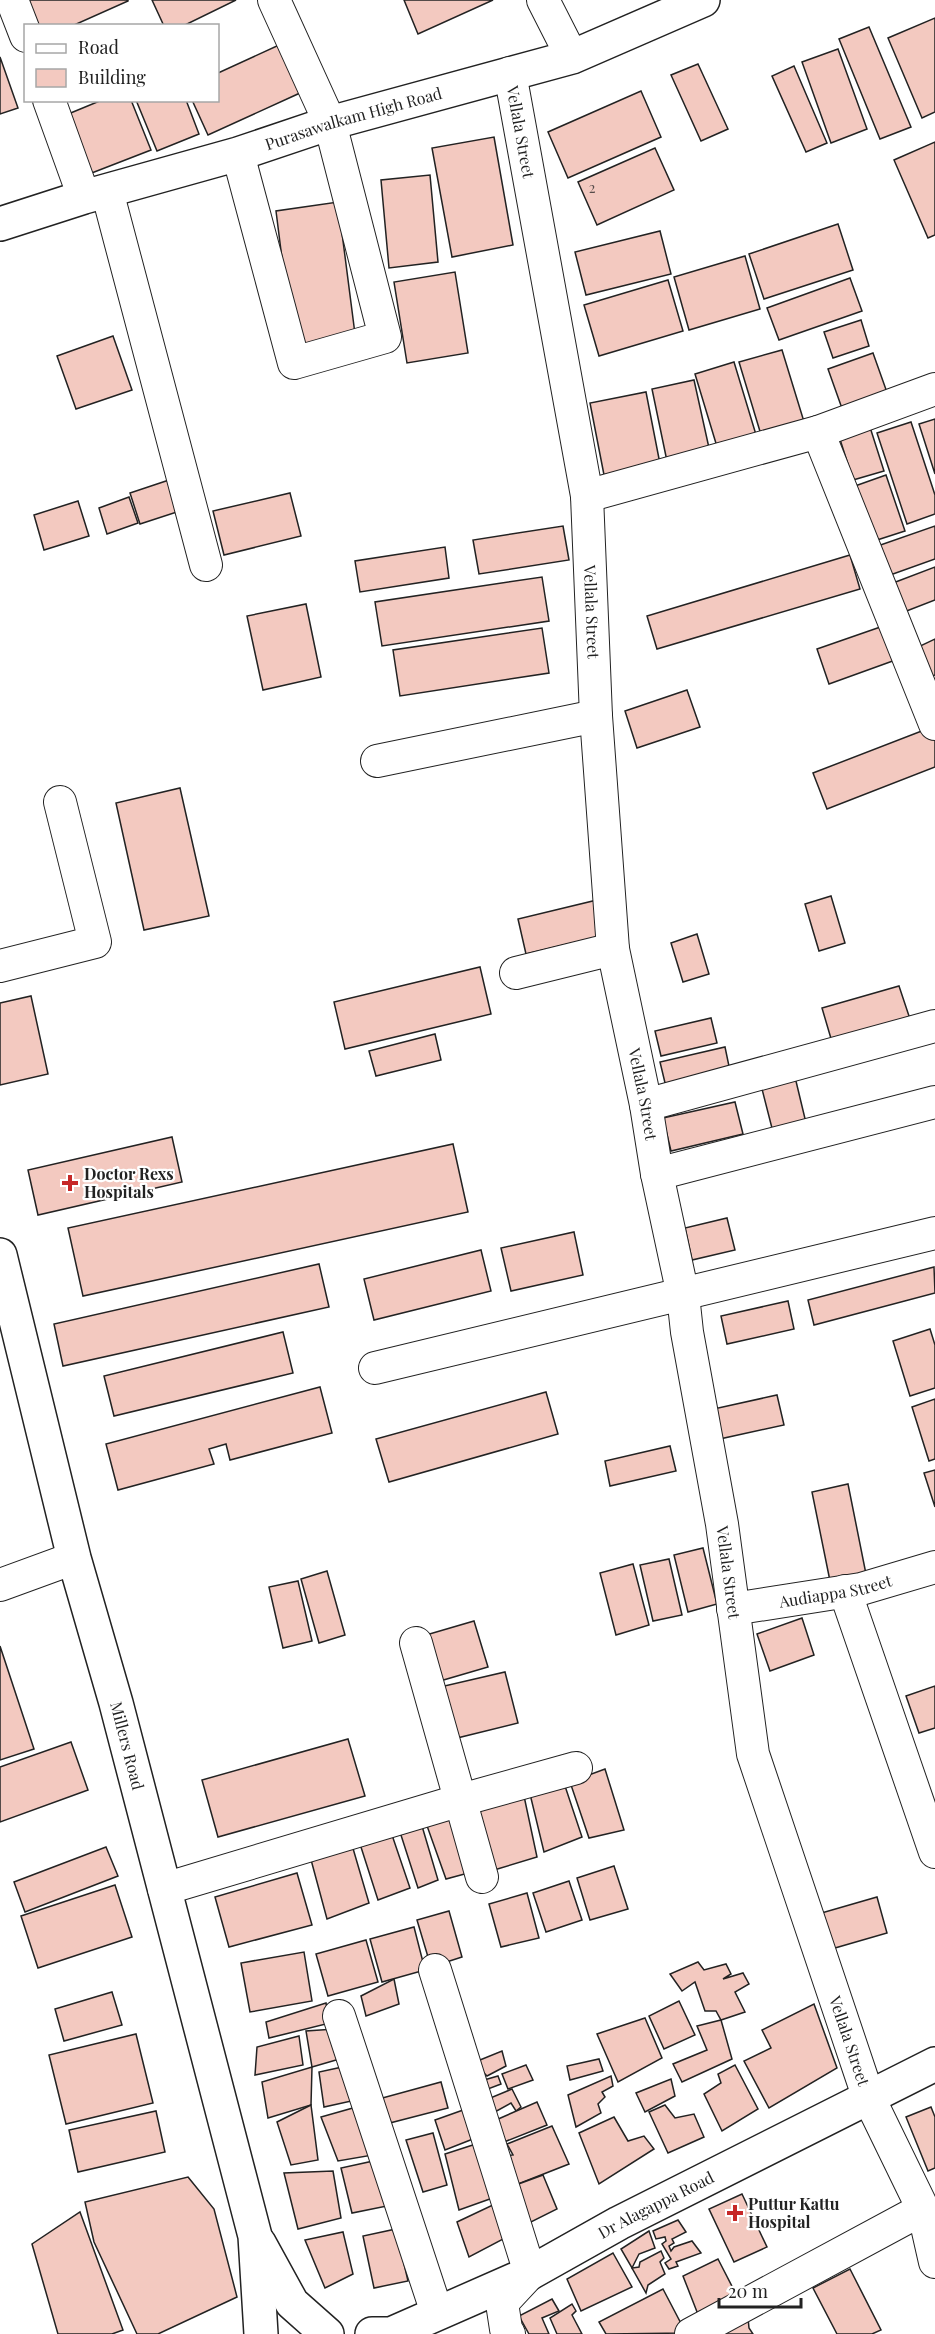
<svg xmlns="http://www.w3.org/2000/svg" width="935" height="2334" font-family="'Playfair Display',serif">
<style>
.building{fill:#f3c9c0;stroke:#222;stroke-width:1.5}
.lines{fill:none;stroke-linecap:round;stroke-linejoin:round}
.minor-casing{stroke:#222;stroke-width:34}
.major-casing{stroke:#222;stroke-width:36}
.minor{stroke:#fff;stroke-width:32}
.major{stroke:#fff;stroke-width:33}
.poi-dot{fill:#c62828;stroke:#fff;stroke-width:2}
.labels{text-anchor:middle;stroke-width:4.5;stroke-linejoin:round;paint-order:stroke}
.number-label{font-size:14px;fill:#564c4a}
.street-label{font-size:16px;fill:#222;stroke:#fff}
.poi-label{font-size:16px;font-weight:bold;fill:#222;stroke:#fff;text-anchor:start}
</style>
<rect width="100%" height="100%" fill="#fff"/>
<g class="building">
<path d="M21,0H128V1L72,26H33Z"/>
<path d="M152,0H236L183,26H164Z"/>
<path d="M404,0H493L418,34Z"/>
<path d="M935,18V112L922,118L888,38Z"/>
<path d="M869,27L911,127L880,139L839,39Z"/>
<path d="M279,45L300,93L208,135L192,100H218V73Z"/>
<path d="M838,49L867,129L831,143L802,62Z"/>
<path d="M0,57L18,108L0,114Z"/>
<path d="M698,64L728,129L701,141L671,75Z"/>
<path d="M794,66L827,143L806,152L772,76Z"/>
<path d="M641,91L661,137L568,178L548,132Z"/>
<path d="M102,100H131L151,150L84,176L61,117Z"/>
<path d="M136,100H186L199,134L157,151Z"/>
<path d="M494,137L513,245L452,257L432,148Z"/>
<path d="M935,142V235L928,238L894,160Z"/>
<path d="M655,148L674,190L597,225L578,182Z"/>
<path d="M430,175L438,262L389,268L381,180Z"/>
<path d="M338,202L355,334L294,354L276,211Z"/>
<path d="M838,224L853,270L764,299L749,254Z"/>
<path d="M660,231L671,274L586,295L575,252Z"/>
<path d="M745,256L760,309L689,330L674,277Z"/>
<path d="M455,272L468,353L407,363L394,282Z"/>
<path d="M850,278L862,311L779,340L767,308Z"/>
<path d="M668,280L683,331L599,356L584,305Z"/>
<path d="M861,320L869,346L833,358L824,332Z"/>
<path d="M113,336L132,390L76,409L57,356Z"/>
<path d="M782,350L805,425L762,438L739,362Z"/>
<path d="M873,353L889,398L844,414L828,369Z"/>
<path d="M734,362L757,438L718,450L695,374Z"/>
<path d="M694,380L711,457L668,466L652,389Z"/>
<path d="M646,392L661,469L605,480L590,403Z"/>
<path d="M935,419V474L919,424Z"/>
<path d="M911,422L935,495V514L907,524L877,433Z"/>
<path d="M869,424L884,471L853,480L838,433Z"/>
<path d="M886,475L905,531L874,541L855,486Z"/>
<path d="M178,477L189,508L140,524L130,493Z"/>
<path d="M290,493L301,536L224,555L213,511Z"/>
<path d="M129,497L138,523L107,534L99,508Z"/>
<path d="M78,501L89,536L44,550L34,515Z"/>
<path d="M563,526L569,560L479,574L473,540Z"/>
<path d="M935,526V559L879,579L869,549Z"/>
<path d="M445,547L449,578L360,592L355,561Z"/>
<path d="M850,555L860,589L657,649L647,616Z"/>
<path d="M935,567V600L904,612L893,583Z"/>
<path d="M542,577L549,621L382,646L375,602Z"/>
<path d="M306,604L321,677L263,690L247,616Z"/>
<path d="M889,624L901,658L829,684L817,649Z"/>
<path d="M542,628L549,673L400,696L393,650Z"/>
<path d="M935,639V675L931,677L918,647Z"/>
<path d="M687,690L700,727L637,748L625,711Z"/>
<path d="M932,727L935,735V767L827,809L813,773Z"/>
<path d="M180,788L209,916L144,930L116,803Z"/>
<path d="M831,896L845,943L819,951L805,904Z"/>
<path d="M597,900L606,935L526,954L518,919Z"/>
<path d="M697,934L709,974L683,982L671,943Z"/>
<path d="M480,967L491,1014L345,1049L334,1002Z"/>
<path d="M899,986L910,1019L832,1042L822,1008Z"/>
<path d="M31,996L48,1074L0,1085V1003Z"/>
<path d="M711,1018L717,1043L661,1056L655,1031Z"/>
<path d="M435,1034L441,1060L376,1076L369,1051Z"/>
<path d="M725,1047L730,1071L666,1087L660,1062Z"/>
<path d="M795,1077L807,1127L774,1136L761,1085Z"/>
<path d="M735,1102L743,1134L671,1151L663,1118Z"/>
<path d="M172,1137L182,1182L38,1215L28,1170Z"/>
<path d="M453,1144L468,1212L83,1296L68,1228Z"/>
<path d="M727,1218L735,1250L692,1260L685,1228Z"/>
<path d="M574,1232L583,1275L511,1291L501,1248Z"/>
<path d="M481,1250L491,1291L374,1320L364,1279Z"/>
<path d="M319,1264L329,1307L63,1366L54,1324Z"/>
<path d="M934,1267L935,1293L814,1325L808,1300Z"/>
<path d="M788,1301L794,1329L727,1344L721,1316Z"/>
<path d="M930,1329L935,1345V1388L910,1396L893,1341Z"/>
<path d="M283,1332L293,1373L114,1416L104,1376Z"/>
<path d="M320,1387L332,1433L230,1460L226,1444L209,1449L214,1464L118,1490L106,1444Z"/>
<path d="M546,1392L558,1434L389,1482L376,1439Z"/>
<path d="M777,1395L784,1425L715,1440L709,1410Z"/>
<path d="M935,1399V1459L929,1461L912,1407Z"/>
<path d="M670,1446L676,1471L610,1486L605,1461Z"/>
<path d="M935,1470V1507L924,1473Z"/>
<path d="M848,1484L866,1574L830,1581L812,1492Z"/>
<path d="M703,1548L717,1604L688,1612L674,1555Z"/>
<path d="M669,1559L682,1615L653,1621L640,1565Z"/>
<path d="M633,1564L649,1625L616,1635L600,1573Z"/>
<path d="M327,1571L345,1635L319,1643L301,1579Z"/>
<path d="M298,1581L312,1641L283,1648L269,1587Z"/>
<path d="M802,1618L814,1655L770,1671L757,1634Z"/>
<path d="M474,1621L488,1667L440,1681L426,1635Z"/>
<path d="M0,1646L34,1749L0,1760Z"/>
<path d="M505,1672L518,1723L453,1739L440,1687Z"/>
<path d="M935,1686V1728L919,1733L906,1696Z"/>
<path d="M348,1739L365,1796L218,1837L202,1780Z"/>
<path d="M71,1742L88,1790L0,1822V1767Z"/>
<path d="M605,1769L624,1830L589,1838L570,1782Z"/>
<path d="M564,1783L582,1837L544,1852L530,1794Z"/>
<path d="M524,1796L537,1857L494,1870L478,1808Z"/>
<path d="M455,1812L472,1872L446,1879L426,1823Z"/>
<path d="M422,1826L438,1880L418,1888L400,1832Z"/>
<path d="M392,1835L410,1888L378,1900L360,1844Z"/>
<path d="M352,1845L369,1903L327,1919L310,1856Z"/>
<path d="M106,1847L118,1876L25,1912L14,1882Z"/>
<path d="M614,1866L628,1909L590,1920L577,1878Z"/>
<path d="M297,1873L312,1925L229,1947L215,1897Z"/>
<path d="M569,1881L582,1920L546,1932L533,1893Z"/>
<path d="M115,1885L132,1937L38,1968L21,1916Z"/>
<path d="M527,1893L539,1938L501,1947L489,1904Z"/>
<path d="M877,1897L887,1933L828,1950L818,1914Z"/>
<path d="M449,1911L462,1957L431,1967L417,1920Z"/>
<path d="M414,1927L425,1970L382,1982L370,1939Z"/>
<path d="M366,1940L378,1982L328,1996L316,1954Z"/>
<path d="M304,1952L312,2001L250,2012L241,1963Z"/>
<path d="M698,1962L704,1970L726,1964L731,1974L723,1979L743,1973L749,1984L735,1992L745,2012L721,2020L716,2011H705L695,1982L682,1991L670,1974Z"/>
<path d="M394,1979L399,2004L366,2016L361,1996Z"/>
<path d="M112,1992L122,2025L64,2041L55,2009Z"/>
<path d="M679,2001L695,2035L664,2049L649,2016Z"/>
<path d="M326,2003L330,2023L269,2038L266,2022Z"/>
<path d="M814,2004L837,2068L769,2108L744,2061L771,2048L762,2030Z"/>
<path d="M645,2018L662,2058L618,2082L597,2034Z"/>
<path d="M721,2020L732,2059L682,2082L673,2064L707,2050L697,2026Z"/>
<path d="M335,2029L343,2058L312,2067L306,2031Z"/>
<path d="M136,2034L153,2103L66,2124L49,2055Z"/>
<path d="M299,2036L303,2065L255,2075L257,2047Z"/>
<path d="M502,2051L506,2066L487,2076L483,2072L477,2075L475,2062Z"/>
<path d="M599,2059L603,2071L570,2080L567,2066Z"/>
<path d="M526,2065L533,2080L508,2089L502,2074Z"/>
<path d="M735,2065L758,2109L722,2131L704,2094L721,2083L718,2074Z"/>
<path d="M347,2066L356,2100L324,2107L319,2072Z"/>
<path d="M312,2067L311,2105L268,2118L262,2082Z"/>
<path d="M498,2076L501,2084L488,2089L477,2082Z"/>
<path d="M611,2076L613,2086L602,2092L605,2097L598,2104L601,2113L576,2127L568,2095Z"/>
<path d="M671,2079L675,2096L645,2112L636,2093Z"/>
<path d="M441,2082L448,2108L382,2125L375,2100Z"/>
<path d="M512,2089L521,2107L516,2111L511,2103L493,2113L483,2101Z"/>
<path d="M537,2102L547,2125L494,2146L489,2123Z"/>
<path d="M311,2105L318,2160L291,2165L277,2122Z"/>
<path d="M665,2105L675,2118L694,2114L704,2137L668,2153L649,2112Z"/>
<path d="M360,2106L373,2155L338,2161L321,2117Z"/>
<path d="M931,2107L935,2117V2168L928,2171L906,2117Z"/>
<path d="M466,2109L478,2137L445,2150L435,2120Z"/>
<path d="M156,2111L165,2152L78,2172L69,2130Z"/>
<path d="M614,2117L628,2141L644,2136L654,2149L599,2184L579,2133Z"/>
<path d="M552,2126L569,2164L513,2186L496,2157L513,2155L507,2144Z"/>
<path d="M433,2133L447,2185L423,2192L406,2140Z"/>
<path d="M479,2143L501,2195L459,2210L445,2154Z"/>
<path d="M378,2160L392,2205L352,2213L341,2168Z"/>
<path d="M333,2171L341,2218L298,2229L284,2173Z"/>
<path d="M543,2175L557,2209L525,2225L513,2186Z"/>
<path d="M188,2177L214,2209L237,2297L158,2334H137L94,2242L85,2202Z"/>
<path d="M742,2194L767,2247L734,2262L709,2209Z"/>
<path d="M497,2203L509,2236L469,2257L457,2222Z"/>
<path d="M80,2212L123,2330L112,2334H58L32,2244Z"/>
<path d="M678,2220L686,2232L672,2239L674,2243L669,2246L671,2251L674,2247L692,2241L701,2253L676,2262L678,2266L669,2269L665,2263L671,2259L662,2244L666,2241L665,2237L656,2239L653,2231Z"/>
<path d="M396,2229L408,2281L374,2288L363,2236Z"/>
<path d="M649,2231L655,2248L639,2254L632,2268L621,2249Z"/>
<path d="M343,2232L353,2274L325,2288L305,2240Z"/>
<path d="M661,2251L664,2258L660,2262L665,2274L648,2285L646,2293L632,2268L639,2267L640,2262Z"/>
<path d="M613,2253L632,2287L581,2311L567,2279Z"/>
<path d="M718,2259L737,2296L699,2317L683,2276Z"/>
<path d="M850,2269L881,2330L872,2334H837L813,2288Z"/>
<path d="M663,2289L686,2333L606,2334L599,2322Z"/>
<path d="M552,2299L559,2311L542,2318L549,2334H529L519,2316Z"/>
<path d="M572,2304L576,2311L572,2315L582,2334H557L550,2318Z"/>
<path d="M747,2308L749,2328L753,2334H723Z"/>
</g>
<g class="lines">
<g class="minor-casing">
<g id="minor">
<path d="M12,0L26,36"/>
<path d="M543,0L572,57"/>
<path id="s1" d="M510,73L587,496L596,716L613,949L646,1105L657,1174L683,1295L687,1332L722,1524L753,1754L868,2096L923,2209L935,2262"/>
<path d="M49,100L84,197"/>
<path d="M238,154L294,363L385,337L330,123L274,0"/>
<path d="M107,191L206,565"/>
<path d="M818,432L935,724"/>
<path d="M587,496L818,432L935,389"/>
<path d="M377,761L596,716"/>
<path d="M0,966L95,942L60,802"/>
<path d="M516,973L613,949"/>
<path d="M646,1105L935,1026"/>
<path d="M657,1174L935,1102"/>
<path d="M375,1368L935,1233"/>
<path d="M0,1585L74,1558"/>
<path d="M845,1591L935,1852"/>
<path id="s2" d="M733,1609L861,1589L935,1567"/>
<path d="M416,1643L482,1877"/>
<path d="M164,1889L461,1800L576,1768"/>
<path d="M435,1970L530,2273L502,2303L506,2329L509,2334"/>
<path d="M339,2016L437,2313"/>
<path d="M691,2334L923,2209"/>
</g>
</g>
<g class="major-casing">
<g id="major">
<path id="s3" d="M0,224L84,197L238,154L330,123L572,57L703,0"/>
<path id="s4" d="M0,1255L74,1558L116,1703L255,2236L261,2334"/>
<path d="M259,2243L292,2303L327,2334"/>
<path id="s5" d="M372,2334H391L530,2273L619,2223L935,2064"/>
</g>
</g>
<use href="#minor" class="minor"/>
<use href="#major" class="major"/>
</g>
<g class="poi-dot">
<path d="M67 1174h6v6h6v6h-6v6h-6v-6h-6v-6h6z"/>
<path d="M732 2204h6v6h6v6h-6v6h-6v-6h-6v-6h6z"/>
</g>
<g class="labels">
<g class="number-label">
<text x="592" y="193">2</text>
</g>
<g class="street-label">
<text dy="6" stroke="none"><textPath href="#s3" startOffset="369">Purasawalkam High Road</textPath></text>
<text dy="6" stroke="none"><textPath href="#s1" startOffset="60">Vellala Street</textPath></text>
<text dy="6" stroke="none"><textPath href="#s1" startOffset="546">Vellala Street</textPath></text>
<text dy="6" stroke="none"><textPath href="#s1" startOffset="1032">Vellala Street</textPath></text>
<text dy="6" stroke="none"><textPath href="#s1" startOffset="1518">Vellala Street</textPath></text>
<text dy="6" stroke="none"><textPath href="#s2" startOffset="104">Audiappa Street</textPath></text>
<text dy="6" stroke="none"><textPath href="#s4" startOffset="507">Millers Road</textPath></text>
<text dy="6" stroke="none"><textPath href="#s1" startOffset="2004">Vellala Street</textPath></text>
<text dy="6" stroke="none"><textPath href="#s5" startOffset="314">Dr Alagappa Road</textPath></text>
</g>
<g class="poi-label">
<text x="84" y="1180">Doctor Rexs<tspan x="84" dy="18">Hospitals</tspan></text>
<text x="748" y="2210">Puttur Kattu<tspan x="748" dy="18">Hospital</tspan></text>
</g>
</g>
<rect x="24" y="24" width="195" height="78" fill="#ffffff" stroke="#a7a7a7" stroke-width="1.5"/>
<rect x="36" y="44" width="30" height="9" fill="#ffffff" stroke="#a7a7a7" stroke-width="1.5"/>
<text x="78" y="54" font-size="18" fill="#222222">Road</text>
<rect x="36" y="69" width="30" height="18" fill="#f3c9c0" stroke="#a7a7a7" stroke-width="1.5"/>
<text x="78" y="84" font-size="18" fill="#222222">Building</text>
<path d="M719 2298v9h82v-9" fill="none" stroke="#222222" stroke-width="3"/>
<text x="728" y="2298" font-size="18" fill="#222222" stroke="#ffffff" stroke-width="4.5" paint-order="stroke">20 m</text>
</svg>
